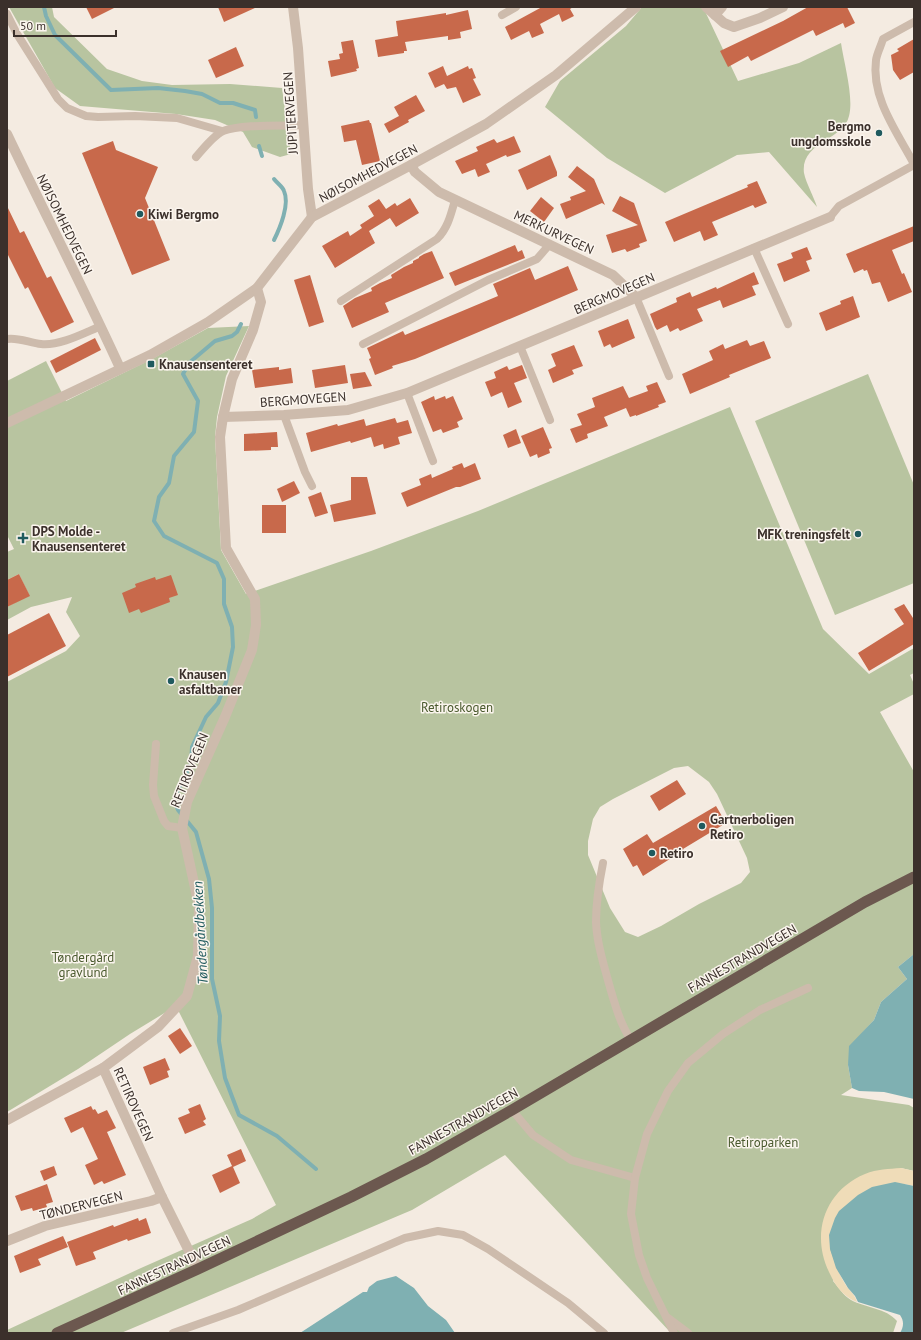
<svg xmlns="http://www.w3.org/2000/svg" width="921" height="1340" font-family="'PT Sans',sans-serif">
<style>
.green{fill:#b8c4a0;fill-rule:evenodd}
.sand{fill:#efdcb8}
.water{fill:#7fb0b2}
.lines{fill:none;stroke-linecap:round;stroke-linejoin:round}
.stream{stroke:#7fb0b2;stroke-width:4}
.building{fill:#c8694b}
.service{stroke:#cdbbac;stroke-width:8}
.minor{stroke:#cdbbac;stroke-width:10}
.trunk{stroke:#6c584f;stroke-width:11}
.poi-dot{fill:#1f5a5e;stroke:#fbf5ee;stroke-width:1.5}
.labels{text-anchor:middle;stroke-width:3;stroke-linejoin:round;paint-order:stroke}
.street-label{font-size:13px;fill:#3b302b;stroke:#fbf5ee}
.poi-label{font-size:13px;font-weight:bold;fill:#3b302b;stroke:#fbf5ee;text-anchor:start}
.park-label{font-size:13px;fill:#4a5a2e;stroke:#fbf5ee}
.water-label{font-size:14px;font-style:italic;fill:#1f5a5e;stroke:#fbf5ee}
</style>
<rect width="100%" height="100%" fill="#f4ebe1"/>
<g class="green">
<path d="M9,7H52L54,17L107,69L142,81L172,85L230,84L282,88L291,154L280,157L252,147L243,132L215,120L176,114L80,106L55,88Z"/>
<path d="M642,7H703L738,81L799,63L841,43C844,63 854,98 849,116C844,140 800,142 804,173C806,183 814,197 817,207L769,152L737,155L665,193L607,158L545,107L560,81L626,26Z"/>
<path d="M249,326L226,376L217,417L215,437L221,550L246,594L371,551L478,511L730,407L823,629L869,674L914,648V673L910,675L914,684V694L880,712L914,772V954L898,967L907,979L881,1002L874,1020L863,1032L848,1065L852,1088L841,1095L909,1105L914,1108V1171L901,1168L833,1281C839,1288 843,1295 851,1300C866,1308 886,1308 897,1321L893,1333H671L505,1155L412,1210L121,1333H7V1330L141,1268L252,1219L276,1205L176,1006L130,1034L78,1069L7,1112V682L66,651L80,636L66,612L72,597L31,607L7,620V607L29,595L19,574L7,580V552L14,549L7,535V381L46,361L66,401L152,359L208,328ZM688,766L709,782L717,794L747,858L750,872L741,883L699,904L661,926L638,937L625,932L610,908L588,855V841L593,819L600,807L613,799L674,768Z"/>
<path d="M868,374L914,485V583L835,615L755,421Z"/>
</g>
<path class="sand" d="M901,1168L914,1171V1186L905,1184L830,1249C835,1263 839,1275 847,1287C851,1292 855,1295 857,1302C844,1297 836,1287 830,1274C810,1235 824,1191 865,1174C877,1169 889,1169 901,1168Z"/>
<g class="water">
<path d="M914,954V1099L884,1092L859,1091L852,1088L848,1065L849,1046L874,1020L881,1002L907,979L898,967Z"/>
<path d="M895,1182L914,1186V1333H900C904,1326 904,1321 900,1315L858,1302L855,1296L848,1288L836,1268L830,1249L829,1235L835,1218L839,1211L858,1195L872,1187Z"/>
<path d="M396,1276L414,1288L428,1306L446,1320L455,1333H300L363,1292H367L369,1287L377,1281Z"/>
</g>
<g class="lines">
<g class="stream">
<path d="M44,7L46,16L55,35L111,90L158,88L185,91L202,94L220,103H233L255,110L256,117"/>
<path d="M259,146L262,156"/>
<path d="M274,179C277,183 283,187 284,191C290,204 280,228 274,240"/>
<path d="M241,324L237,332L232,336L215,341L189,363L183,374L198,401L194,432L174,456L169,483L159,497L154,521L164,536L217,563L224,579V604L232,627L233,647L226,682L218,703L206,717L192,747L191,764L177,792L175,802L178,810L196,832L209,879L212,908V979L220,1016L219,1041L225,1078L239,1115L277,1136L316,1169"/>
</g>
</g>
<g class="building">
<path d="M86,7H116L92,19Z"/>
<path d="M218,7H257L224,22Z"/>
<path d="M542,7H573L570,9L574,16L562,22L559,14L540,24L544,33L532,38L529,31L511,40L505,27Z"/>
<path d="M808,7H847L855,23L845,28L843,23L816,36L813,30L751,61L748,56L728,67L720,51L783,21Z"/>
<path d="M468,10L472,29L460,32L461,38L448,40V36L405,42L407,51H404V53L378,57L375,40L398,36L396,21L446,13V15Z"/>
<path d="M914,39V72L900,80L893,70L891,55L899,51L897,49Z"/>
<path d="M353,40L359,68L356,69L357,71L331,77L328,61L340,59L339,54L343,53L341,42Z"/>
<path d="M236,47L244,66L216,78L208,60Z"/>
<path d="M443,66L447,76L468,66L469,69L472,68L476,78L473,79L481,95L463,103L456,87L447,89L444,84L435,88L428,73Z"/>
<path d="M416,95L425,111L408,120L409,122L389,133L384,124L399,116L394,107Z"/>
<path d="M369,120L370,123H371L380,161L362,165L356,140L344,142L341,126Z"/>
<path d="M514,136L521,152L507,157L506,155L486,164L490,172L478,177L475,169L462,174L455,161L478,151L476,147L494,139L497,143Z"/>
<path d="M113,141L116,150L158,167L145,198L170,260L132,275L82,153Z"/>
<path d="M550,155L557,172V176L527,190L518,170Z"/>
<path d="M577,166L594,179L605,205L602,203L566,219L560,204L571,200L570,197L586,191L568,177Z"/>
<path d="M757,181L767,203L755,208L753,205L712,222L718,235L704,241L700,231L674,242L665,222L748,187L747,185Z"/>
<path d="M620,196L634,203L647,241L639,244L640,247L627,252L625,249L612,253L606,235L638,225L612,211Z"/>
<path d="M541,197L554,208L544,222L530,211Z"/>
<path d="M410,198L419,213L396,227L390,218L369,231L375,243L335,268L322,246L348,231L350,236L362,228L360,225L374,216L368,206L379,199L386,209L395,203L397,206Z"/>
<path d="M7,206L20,233L24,231L47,278L51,276L74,322L51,333L28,287L25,289L7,253Z"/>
<path d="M914,226V241L892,250L902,274L904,273L912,292L888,302L880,282L872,284L867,270L864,271L863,269L854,273L846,254Z"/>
<path d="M515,245L518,252L522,250L525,258L455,286L449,273Z"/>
<path d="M807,247L812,259L806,261L810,271L784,282L777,264L793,258L791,253Z"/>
<path d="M432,251L444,278L385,303L389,312L352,328L343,306L355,298L372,291L371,288L380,283L392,278L391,275L404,267L413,263V261L419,258V257L424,254Z"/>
<path d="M568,266L578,290L415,359L392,366L393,368L375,375L369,359L371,358L367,348L403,331L405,335L498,296L493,284L530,268L535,280Z"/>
<path d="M754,272L759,284L752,286L756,295L723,308L720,300L697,309L703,321L680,331L678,328L670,332L667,325L657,330L655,327L650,314L677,302L676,298L690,292L692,297L716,287L717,289Z"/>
<path d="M310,275L324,322L309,327L294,280Z"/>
<path d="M853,296L860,317L826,331L819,313L841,304L840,301Z"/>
<path d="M628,319L635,338L612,348L610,344L604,347L598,331Z"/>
<path d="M95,338L101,350L56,373L50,361Z"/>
<path d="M747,340L750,346L764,341L771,358L729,375L730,377L690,394L682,374L713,360L709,351L723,344L725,349Z"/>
<path d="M574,345L583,366L572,370L574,374L553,383L548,370L556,366L551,354Z"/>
<path d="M345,365L348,383L315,388L312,370Z"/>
<path d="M522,365L527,378L514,383L522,402L508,408L502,392L491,397L485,382L496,378L494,372L507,366L509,370Z"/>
<path d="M279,367V370L291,368L293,383L255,388L252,370Z"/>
<path d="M365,372L372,386L353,389L350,374Z"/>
<path d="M657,382L666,402L658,405L659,407L636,416V415L630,417L626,408L604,417L608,426L587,434L588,438L576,443L570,429L582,425L577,414L595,407L592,398L623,386L629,398L648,391L646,386Z"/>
<path d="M434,396L435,400L445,396L446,399L453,396L463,419L457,422L459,427L443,433L441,429L433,432L421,402Z"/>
<path d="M395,418L397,423L408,420L412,433L398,437L400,444L384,449L383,444L374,447L371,437L351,443L350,441L311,452L306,433L337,424L338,426L364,419L366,426Z"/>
<path d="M543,427L552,448L549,449L550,453L538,458L537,454L530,457L521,436Z"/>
<path d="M516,429L521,443L508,448L503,435Z"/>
<path d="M277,432L278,447H271V450L244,451V434Z"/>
<path d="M462,463L464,468L475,463L481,479L460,487H456L407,507L401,493L421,485L419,479L431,474L432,478L453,469L452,467Z"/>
<path d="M351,477H367L376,514L334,522L330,505L351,500Z"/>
<path d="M294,481L300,493L282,502L277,489Z"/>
<path d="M321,492L328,513L315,517L308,497Z"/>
<rect x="262" y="505" width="24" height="28"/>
<path d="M19,574L30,596L7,607V580Z"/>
<path d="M171,575L178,595L169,598L170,602L141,613L139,609L129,613L122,593L136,587L135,584L155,577L156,580Z"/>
<path d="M904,604L913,618H914V644L869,671L858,653L904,624L894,609Z"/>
<path d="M49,613L66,646L7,677V635Z"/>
<path d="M677,780L686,794L659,811L650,796Z"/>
<path d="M716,806L726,823L683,849L684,850L643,876L637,865L633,867L623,849L647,834L653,843Z"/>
<path d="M180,1028L192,1046L180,1054L168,1036Z"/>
<path d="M165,1058L170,1070L167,1071L169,1077L150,1085L143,1067Z"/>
<path d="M200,1104L206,1119L203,1121L206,1125L185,1134L178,1118L190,1113L188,1109Z"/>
<path d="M91,1106L93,1110L95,1109L98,1114L107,1110L116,1128L107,1132L126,1175L104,1184L102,1181L94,1185L85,1165L98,1159L83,1127L71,1133L64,1118Z"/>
<path d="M241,1149L246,1161L233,1167L240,1183L220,1193L212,1175L232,1166L227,1155Z"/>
<path d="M54,1166L57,1175L44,1181L40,1171Z"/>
<path d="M47,1184L53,1202L46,1204L47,1207L33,1211L32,1208L21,1211L15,1196Z"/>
<path d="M138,1218L139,1221L146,1218L151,1233L128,1241L127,1239L93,1252L96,1259L76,1266L67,1242L113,1225L114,1227Z"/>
<path d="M63,1236L68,1247L38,1259L41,1265L20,1273L14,1256Z"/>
</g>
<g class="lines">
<g class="service">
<path d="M7,14L17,34L58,99L67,108L86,116L98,117L135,116L177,118L222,131"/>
<path d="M502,15L516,7"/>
<path d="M914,22L883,39C881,46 877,53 876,60C871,98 897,132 914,164"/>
<path d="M196,157C203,149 214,135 223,131C242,124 283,126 304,125"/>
<path d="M830,217L839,206L914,165"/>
<path d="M754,248L788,324"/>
<path d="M636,297L669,376"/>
<path d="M341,301L437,239C448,228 451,214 455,200"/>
<path d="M7,339C18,337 30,343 41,344C60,346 84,333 101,326"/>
<path d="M363,344L488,280L537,259L549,245"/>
<path d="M520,346L550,420"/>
<path d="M407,393L433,461"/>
<path d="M284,415L305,472L312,486"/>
<path d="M156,744L153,785L154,796L164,821L168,826L182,828"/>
<path d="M603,863C599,883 596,902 596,922C597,945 605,969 611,991C616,1008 621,1025 631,1040"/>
<path d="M512,1110L533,1135L571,1160L635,1178"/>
<path d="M668,1318L688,1333"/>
<path d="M173,1333L238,1310L405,1238L438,1231L463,1235L488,1249L568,1303L604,1333"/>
<path d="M674,1333L647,1278L639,1255L631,1214L635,1178L647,1134L668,1091L688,1063L723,1034L760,1010L808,988"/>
</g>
<g class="minor">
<path d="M293,7L298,48L308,189L312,217"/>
<path d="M706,7L724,23L734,27L760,18L783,7"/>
<path d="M715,15L722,7"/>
<path d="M7,134C44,212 84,289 120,368"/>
<path d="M411,165L415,172L439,192L613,275L636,297"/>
<path d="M223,417L284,415L348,410L407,393L830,217"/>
<path d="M7,423L150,355L208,322L257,288L312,217L411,165L486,124L556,75L636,7"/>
<path d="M7,1120L103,1068"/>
<path d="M7,1241L45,1226L151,1201L162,1197"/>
<path d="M198,1269L162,1197L103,1068L158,1027L187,996L198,956L199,906L182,828L187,802L225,717L252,650L256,625L255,599L226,548L220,437L223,417L232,379L253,330L261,302L257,288"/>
</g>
<path class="trunk" d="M57,1333L198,1269L351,1197L426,1159L512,1110L865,902L914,877"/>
</g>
<g class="poi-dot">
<circle cx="879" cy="133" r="4"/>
<circle cx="140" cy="214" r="4"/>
<rect x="147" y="360" width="8" height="8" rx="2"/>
<circle cx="858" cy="534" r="4"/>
<path d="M21 532h4v4h4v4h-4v4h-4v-4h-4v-4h4z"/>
<circle cx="171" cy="681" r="4"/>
<circle cx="702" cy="826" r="4"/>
<circle cx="652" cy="853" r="4"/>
</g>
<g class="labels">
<g class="street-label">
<text transform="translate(290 113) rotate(-94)" y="5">JUPITERVEGEN</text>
<text transform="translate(368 173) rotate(-28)" y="5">NØISOMHEDVEGEN</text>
<text transform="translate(65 224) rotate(64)" y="5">NØISOMHEDVEGEN</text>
<text transform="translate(554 232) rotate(25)" y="5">MERKURVEGEN</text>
<text transform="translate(614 293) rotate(-23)" y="5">BERGMOVEGEN</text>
<text transform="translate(303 399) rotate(-4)" y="5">BERGMOVEGEN</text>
<text transform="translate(189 770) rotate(-68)" y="5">RETIROVEGEN</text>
<text transform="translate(742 958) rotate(-30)" y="5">FANNESTRANDVEGEN</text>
<text transform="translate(134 1104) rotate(66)" y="5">RETIROVEGEN</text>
<text transform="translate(463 1121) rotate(-29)" y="5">FANNESTRANDVEGEN</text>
<text transform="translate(81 1205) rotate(-14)" y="5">TØNDERVEGEN</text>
<text transform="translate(174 1265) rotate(-25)" y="5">FANNESTRANDVEGEN</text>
</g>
<g class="poi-label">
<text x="871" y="131" text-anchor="end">Bergmo<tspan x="871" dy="15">ungdomsskole</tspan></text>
<text x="148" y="219">Kiwi Bergmo</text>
<text x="159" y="369">Knausensenteret</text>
<text x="32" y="536">DPS Molde -<tspan x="32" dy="15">Knausensenteret</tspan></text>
<text x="850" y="539" text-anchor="end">MFK treningsfelt</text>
<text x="179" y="679">Knausen<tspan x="179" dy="15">asfaltbaner</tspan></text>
<text x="710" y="824">Gartnerboligen<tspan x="710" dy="15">Retiro</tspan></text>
<text x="660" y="858">Retiro</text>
</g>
<g class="park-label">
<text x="457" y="712">Retiroskogen</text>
<text x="83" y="962">Tøndergård<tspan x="83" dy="15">gravlund</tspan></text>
<text x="763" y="1147">Retiroparken</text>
</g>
<g class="water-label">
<text transform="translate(200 933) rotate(-93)" y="5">Tøndergårdbekken</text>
</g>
</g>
<rect width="921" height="1340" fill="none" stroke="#3b302b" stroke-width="16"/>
<path d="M14 30v6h102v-6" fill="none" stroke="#3b302b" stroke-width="2"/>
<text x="20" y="30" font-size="12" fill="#3b302b" stroke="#fbf5ee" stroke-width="3" paint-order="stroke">50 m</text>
</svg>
